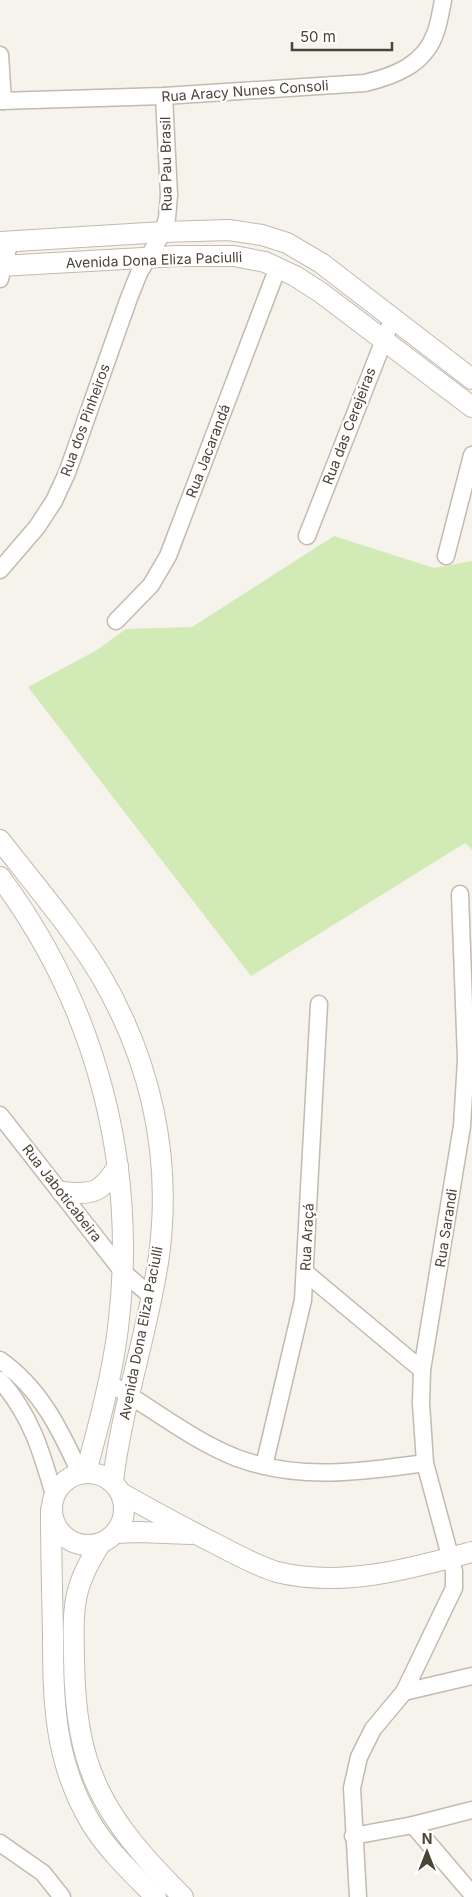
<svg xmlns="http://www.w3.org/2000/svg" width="472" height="1897" font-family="Inter,sans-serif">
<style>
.green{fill:#d2eab5}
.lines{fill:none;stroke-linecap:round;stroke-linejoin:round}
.minor-casing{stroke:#c2bbae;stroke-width:19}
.tertiary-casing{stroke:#c2bbae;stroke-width:22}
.minor{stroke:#fff;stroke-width:16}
.tertiary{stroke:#fff;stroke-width:20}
.labels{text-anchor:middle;stroke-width:4.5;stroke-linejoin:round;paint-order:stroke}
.street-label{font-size:14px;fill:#4b4439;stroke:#fff}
</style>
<rect width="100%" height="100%" fill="#f6f3ec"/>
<path class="green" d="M334,536L434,568L472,561V850L465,843L251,976L28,687L97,650L126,629L192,627Z"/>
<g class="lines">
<g class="minor-casing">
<g id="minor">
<path d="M0,55L3,101"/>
<path d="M0,101L164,96L365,83C394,76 424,65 435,34C439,24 441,11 443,0"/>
<path d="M0,279L10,241"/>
<path d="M307,536L393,317"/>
<path d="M446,556L472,455"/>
<path d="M0,570L37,527L54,501L67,473L129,298L139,273L163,232L167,218L169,195L164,96"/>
<path d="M116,621L151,585L168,556L278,267"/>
<path d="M0,1115L123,1272L151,1296"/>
<path d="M306,1273L422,1370"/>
<path d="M0,1360C40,1388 60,1429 80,1473"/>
<path d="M0,1380C31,1416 41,1450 54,1495"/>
<path d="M109,1383C151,1407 191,1440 237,1458C299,1481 361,1472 425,1463"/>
<path d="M264,1466L303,1300L319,1004"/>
<path d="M404,1692L472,1676"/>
<path d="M413,1825L472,1894"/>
<path d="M353,1836L413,1825L472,1810"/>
<path d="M0,1843L43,1873L62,1897"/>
<path d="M358,1897L352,1788L359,1757L373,1729L404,1692L454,1588V1571L425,1463L421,1403L422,1370L462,1126L466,1060L460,894"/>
</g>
</g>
<g class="tertiary-casing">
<g id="tertiary">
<path d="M0,242L163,232L229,230L262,235L287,243L321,263L472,379"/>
<path d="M0,266L178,256H234L265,262L295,276L320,292L472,407"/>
<path d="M0,840C34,884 72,928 101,976C151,1062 172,1157 159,1256C148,1332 122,1405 113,1481"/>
<path d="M0,877C97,1007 138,1167 118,1328C112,1376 99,1424 86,1472"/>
<path d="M62,1192C93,1195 101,1193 118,1166"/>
<circle cx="88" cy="1509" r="36"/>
<path d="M121,1493C153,1511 186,1529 218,1545C237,1555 257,1566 277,1572C342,1588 409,1569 472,1552"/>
<path d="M51,1510C51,1550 52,1591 53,1632C53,1701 54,1761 91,1823C108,1851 133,1874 156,1897"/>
<path d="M115,1533L138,1532L191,1534"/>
<path d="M101,1543C72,1587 73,1607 74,1658C75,1772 104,1818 183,1897"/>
</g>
</g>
<use href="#minor" class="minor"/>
<use href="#tertiary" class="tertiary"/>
</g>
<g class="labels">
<g class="street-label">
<text transform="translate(245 91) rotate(-4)" y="5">Rua Aracy Nunes Consoli</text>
<text transform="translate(166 164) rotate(-91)" y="5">Rua Pau Brasil</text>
<text transform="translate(154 260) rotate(-2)" y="5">Avenida Dona Eliza Paciulli</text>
<text transform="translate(85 420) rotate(-70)" y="5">Rua dos Pinheiros</text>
<text transform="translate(349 426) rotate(-69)" y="5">Rua das Cerejeiras</text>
<text transform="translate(208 451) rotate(-69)" y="5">Rua Jacarandá</text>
<text transform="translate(62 1193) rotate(52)" y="5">Rua Jaboticabeira</text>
<text transform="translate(446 1228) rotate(-81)" y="5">Rua Sarandi</text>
<text transform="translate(307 1237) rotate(-87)" y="5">Rua Araçá</text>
<text transform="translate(141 1333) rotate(-79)" y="5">Avenida Dona Eliza Paciulli</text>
</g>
</g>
<g transform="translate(427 1852)" stroke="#ffffff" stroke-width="4" paint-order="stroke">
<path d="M0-4L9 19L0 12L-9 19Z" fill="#4b4439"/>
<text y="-8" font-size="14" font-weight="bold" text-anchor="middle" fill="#4b4439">N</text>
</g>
<path d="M292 42v8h100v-8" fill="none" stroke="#4b4439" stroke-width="2.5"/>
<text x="300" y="42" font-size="15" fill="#4b4439" stroke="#ffffff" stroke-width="4" paint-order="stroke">50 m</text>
</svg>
